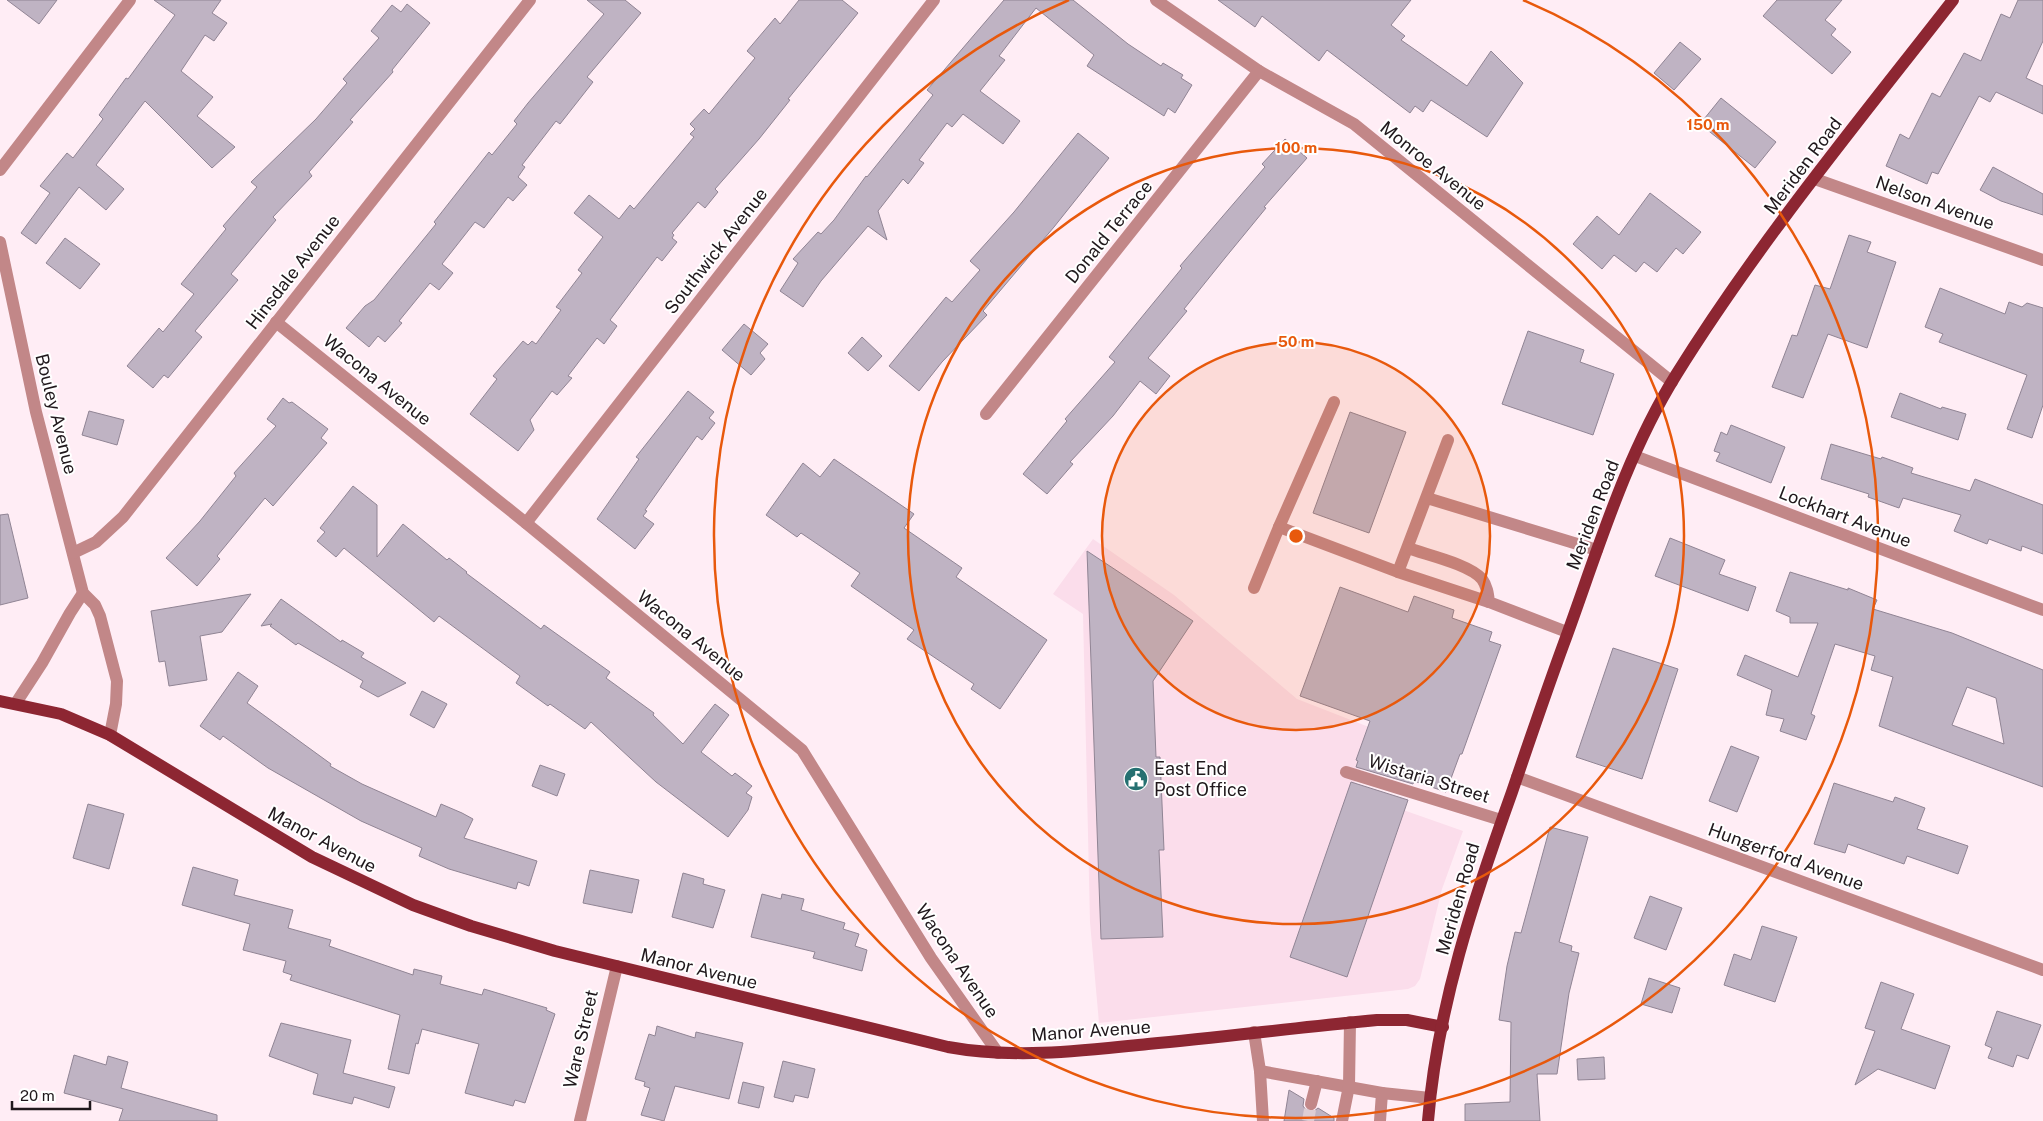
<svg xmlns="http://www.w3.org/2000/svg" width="2043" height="1121" font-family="'Public Sans',sans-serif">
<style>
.built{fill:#fbddeb}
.building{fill:#bfb3c3;stroke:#908494;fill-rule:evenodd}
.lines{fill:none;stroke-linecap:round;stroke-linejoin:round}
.minor-tunnel{stroke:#decdd4;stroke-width:12;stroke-dasharray:12 6;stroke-linecap:butt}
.minor{stroke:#c28788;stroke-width:12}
.major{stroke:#8d2632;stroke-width:12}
.ring{fill:none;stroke:#e8590c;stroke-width:2.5}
.labels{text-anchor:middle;stroke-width:4;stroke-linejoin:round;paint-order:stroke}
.street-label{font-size:18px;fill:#20181c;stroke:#fff}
.poi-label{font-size:18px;fill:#20181c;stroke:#fff;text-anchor:start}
.centre{fill:#e8590c;stroke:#fff;stroke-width:2.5}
.ring-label{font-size:15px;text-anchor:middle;font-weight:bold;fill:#e8590c;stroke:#fff;stroke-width:4;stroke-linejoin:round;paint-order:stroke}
</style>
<rect width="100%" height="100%" fill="#ffedf5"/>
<path class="built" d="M1093,539L1174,595L1297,699L1374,729L1352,792L1463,831L1442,889L1420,979L1415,986L1408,989L1099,1023L1090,922L1083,614L1053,594Z"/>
<g class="building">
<path d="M7,0H57L39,24Z"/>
<path d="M154,0H221L212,13L227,23L214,41L205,35L181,71L213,97L197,116L235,147L212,168L145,101L96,165L124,189L106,210L79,187L36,244L21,233L50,193L40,186L67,153L73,158L103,119L99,115L126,78L128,79L175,15Z"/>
<path d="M587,0H625L641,13L587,77L593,82L560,124L556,121L522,165L525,167L518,177L527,185L513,201L508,197L484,228L475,222L442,264L453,273L439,290L430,283L399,321L402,323L385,342L378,336L369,347L346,328L365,306L374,300L436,224L434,222L489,152L492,155L517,124L514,121L528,103L604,14Z"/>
<path d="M799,0H842L858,13L788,99L790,100L759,139L715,189L718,192L705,208L698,202L672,233L674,235L672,238L677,242L662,261L657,257L610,320L617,326L604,344L597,338L568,376L572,378L557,395L552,391L530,420L534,430L518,451L470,414L497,379L493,376L523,341L528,345L532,341L536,344L561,310L556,307L582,273L578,270L603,237L574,213L589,195L619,219L630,205L634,209L694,137L690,134L695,129L690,124L704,109L709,114L755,58L747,51L775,18L780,24Z"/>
<path d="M1004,0H1073L1128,44L1161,66L1163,63L1183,75L1181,78L1192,85L1175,113L1168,108L1164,116L1087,66L1094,55L1036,8L999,56L1005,60L980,91L1020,121L1003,144L963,114L952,127L947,123L919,160L924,163L908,184L903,179L878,211L887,240L868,226L821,281L803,307L780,291L798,263L793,259L818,232L821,234L834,220L866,176L867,177L933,95L927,90Z"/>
<path d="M1218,0H1411L1391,25L1405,36L1401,40L1467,86L1491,51L1523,83L1487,137L1431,100L1423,112L1415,106L1410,113L1327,50L1319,61L1262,16L1255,27Z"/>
<path d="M1777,0H1842L1825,20L1836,29L1831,35L1851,52L1832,74L1763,16Z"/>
<path d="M2018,0H2043V41L2026,78L2043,86V114L1996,92L1990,102L1979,96L1938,174L1932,172L1927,184L1886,166L1900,134L1909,139L1932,93L1940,97L1964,53L1981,61L2001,14L2010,18Z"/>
<path d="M407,4L430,23L392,70L393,72L350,120L353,122L309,172L312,176L273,217L276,220L231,274L238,280L195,331L202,337L168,378L164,375L153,388L127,366L159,328L163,332L194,294L181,284L226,229L223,226L257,187L251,182L316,119L347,83L343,79L379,38L371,31L392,5L401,12Z"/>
<path d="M1680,42L1701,59L1674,90L1654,73Z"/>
<path d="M1721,98L1776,142L1755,168L1700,124Z"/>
<path d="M1078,133L1109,158L1054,227L983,311L987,315L942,362L919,391L889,366L946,297L952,302L980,270L970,261L1014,212Z"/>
<path d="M1285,139L1307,158L1264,207L1266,208L1225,258L1184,309L1187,311L1148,358L1170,376L1156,394L1140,381L1113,416L1070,462L1073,464L1047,494L1023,474L1067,421L1065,419L1115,362L1109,357L1182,268L1180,266L1265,167L1262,164Z"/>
<path d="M1993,167L2043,194V215L2001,201L1980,190Z"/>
<path d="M1650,193L1701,232L1683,254L1676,248L1657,272L1644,262L1636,272L1614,255L1602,269L1573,244L1597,216L1619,235Z"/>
<path d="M1849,235L1871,242L1867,252L1896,262L1867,348L1828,334L1803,398L1772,387L1792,335L1797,336L1815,285L1830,289Z"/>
<path d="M65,238L100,264L80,289L46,263Z"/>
<path d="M1940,288L2005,314L2009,302L2022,307L2027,303L2043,308V405L2032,438L2007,429L2027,375L1939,342L1943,334L1925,327Z"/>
<path d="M744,324L768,344L760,353L765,359L751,375L722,350Z"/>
<path d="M1528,331L1584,350L1580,362L1614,374L1593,435L1502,404Z"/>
<path d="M862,337L882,356L868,371L848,353Z"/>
<path d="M688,391L714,412L709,418L715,423L702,440L697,436L645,510L647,511L643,516L654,524L635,549L597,519L639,459L636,457Z"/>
<path d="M1900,393L1941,409L1942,407L1966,414L1958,440L1891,417Z"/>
<path d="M283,398L289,403L292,402L328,429L321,438L327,443L273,506L265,498L217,556L220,559L197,586L166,558L200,521L236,476L234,473L276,426L267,419Z"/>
<path d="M89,411L124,420L117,445L82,435Z"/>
<path d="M1350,412L1406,432L1369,533L1313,513Z"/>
<path d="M1731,425L1785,447L1771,483L1716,461L1720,453L1714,451L1721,432L1727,435Z"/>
<path d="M1831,444L1881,459L1882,457L1913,468L1911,473L1970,491L1975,479L2043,505V554L2022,546L2021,551L1989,539L1987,544L1954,531L1961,515L1903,498L1899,508L1868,497L1869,494L1821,479Z"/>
<path d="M834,459L914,514L904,528L962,568L956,577L1047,640L1000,709L971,689L974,684L907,639L914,630L851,586L860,573L801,533L797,537L766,515L803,463L820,477Z"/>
<path d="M353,486L377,505V557L403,524L447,560L449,558L467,572L466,573L541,629L544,625L610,672L606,678L654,713L653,715L683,744L715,704L729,715L701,752L732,776L735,773L752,786L746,793L752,797L748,810L728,837L656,782L591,722L585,729L550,704L548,706L516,683L520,676L439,616L434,622L344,548L336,557L317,541L325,532L320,528Z"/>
<path d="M8,514L28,598L0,605V515Z"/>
<path d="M1670,538L1725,560L1719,574L1756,587L1748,611L1655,576Z"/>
<path d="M1087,551L1193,621L1153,681L1156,757H1160L1164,850H1159L1163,937L1101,939Z"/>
<path d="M1790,572L1848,590V588L1877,600L1873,609L1952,633L2043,670V787L1879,726L1893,677L1871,670L1875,656L1835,644L1811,714L1815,716L1806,740L1780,731L1784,719L1766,715L1772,690L1737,675L1745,655L1798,677L1818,623H1790V617L1776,611ZM1967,687L1996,698L2004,744L1952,725Z"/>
<path d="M1340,587L1408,612L1414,596L1454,610L1452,618L1492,632L1489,641L1501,645L1462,754H1460L1446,792L1414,781L1413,784L1356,767L1358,761L1356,760L1370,721L1300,696Z"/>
<path d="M251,594L222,632L200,636L207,680L169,686L165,661L159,662L151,611Z"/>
<path d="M281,599L341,642L342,640L364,653L361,657L406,683L378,697L360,687L363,681L298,643L296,645L270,626L272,624L261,626Z"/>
<path d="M1613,648L1678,669L1642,779L1576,757Z"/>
<path d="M238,672L258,686L247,703L331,764L330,766L362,784L436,817L441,804L462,813L473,819L464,838L537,861L529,886L518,882L516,889L449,869L419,856L422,848L361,821L268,768L223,736L220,740L200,726Z"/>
<path d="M422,691L447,704L434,728L410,715Z"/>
<path d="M1731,746L1759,757L1737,812L1709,801Z"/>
<path d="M540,765L565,774L557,796L532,786Z"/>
<path d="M1351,782L1408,800L1347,977L1290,957Z"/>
<path d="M1834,783L1893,802L1895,797L1925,808L1917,829L1968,846L1958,874L1907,856L1904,864L1848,844L1845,853L1814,844Z"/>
<path d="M88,804L124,814L109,869L73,858Z"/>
<path d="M1550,827L1588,837L1559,942L1572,946L1571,951L1579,953L1569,993L1557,1074H1537L1540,1121H1465V1104L1510,1102L1511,1022L1499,1020L1507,966L1515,932L1521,933Z"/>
<path d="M193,867L238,880L234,895L293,910L288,928L331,940L329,946L413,975L414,969L442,976L440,984L482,995L484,989L547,1008L546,1010L555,1014L525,1103L515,1100L513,1106L465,1093L479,1044L422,1029L418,1044L416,1043L409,1074L388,1069L400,1015L290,980L292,975L283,972L286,961L243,950L250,924L182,905Z"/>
<path d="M590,870L639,880L632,913L583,903Z"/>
<path d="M683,873L704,879L703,884L725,890L713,928L672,917Z"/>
<path d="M762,894L781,899L782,894L804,899L801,910L845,923L843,929L859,934L855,946L867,950L862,971L813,958L815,952L751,937Z"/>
<path d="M1650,896L1682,908L1666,950L1634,938Z"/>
<path d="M1762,926L1797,937L1775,1002L1724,985L1734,954L1751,960Z"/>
<path d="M1649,978L1680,988L1672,1013L1641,1004Z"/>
<path d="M1881,982L1914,994L1901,1029L1950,1046L1935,1089L1878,1069L1855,1085L1875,1031L1865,1028Z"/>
<path d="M1997,1011L2041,1025L2028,1059L2017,1055L2013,1067L1988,1058L1992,1048L1985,1045Z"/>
<path d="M281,1023L351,1040L343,1073L395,1087L389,1108L354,1097L352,1104L313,1094L318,1074L269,1056Z"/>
<path d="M657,1026L695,1038L696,1032L743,1043L729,1099L675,1086L664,1121L641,1115L650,1088L644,1086L645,1082L635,1079L649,1034L655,1036Z"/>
<path d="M74,1055L106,1065L108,1056L128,1062L121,1088L217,1115V1121H119L123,1109L64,1093Z"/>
<path d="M1604,1057L1605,1079L1578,1080L1577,1059Z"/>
<path d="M783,1061L815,1069L808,1098L795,1095L793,1102L774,1097Z"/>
<path d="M743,1082L764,1087L759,1108L738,1103Z"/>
<path d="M1289,1090L1304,1099L1303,1106L1306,1110L1313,1112L1318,1108L1334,1118V1121H1284Z"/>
</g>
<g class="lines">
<path class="minor-tunnel" d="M1308,1121L1311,1104"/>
<g class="minor">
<path d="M1156,0L1259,71L1354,124L1672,382"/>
<path d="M0,170L130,0"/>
<path d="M1815,179L2043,260"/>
<path d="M0,242L36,412L83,593L95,605L100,616L117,681L116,704L110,735"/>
<path d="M276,322L526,523L802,750L931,958L998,1053"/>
<path d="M1334,402L1279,527L1398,572L1448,440"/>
<path d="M986,414L1259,71"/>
<path d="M1635,456L2043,610"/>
<path d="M1427,498L1597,550"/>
<path d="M526,523L934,0"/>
<path d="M1408,548C1427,555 1469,564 1482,579C1487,586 1488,593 1489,602L1567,632"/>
<path d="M73,553L96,542L123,517L530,0"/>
<path d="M1398,572L1489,602"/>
<path d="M1254,588L1279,527"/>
<path d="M16,703L42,663L70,613L83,593"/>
<path d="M1346,772L1501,820"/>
<path d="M1517,777L2043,970"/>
<path d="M1254,1032L1260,1071L1263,1121"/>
<path d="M1260,1071L1382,1093"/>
<path d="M1311,1104L1317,1081"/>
<path d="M580,1121L617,966"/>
<path d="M1342,1121L1349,1086L1350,1022"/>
<path d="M1380,1121L1382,1093L1430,1098"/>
</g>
<g class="major">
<path d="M0,701L61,714L110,735L312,857L413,905L471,926L555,951L948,1047C1014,1059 1081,1051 1148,1044C1224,1037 1301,1027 1377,1020H1407L1443,1027"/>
<path d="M1428,1121C1437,1008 1474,898 1512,792C1529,742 1546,692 1564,643C1597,553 1625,457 1676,375C1758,243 1858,122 1953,0"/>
</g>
</g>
<circle cx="1296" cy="536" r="194" fill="#e8590c" fill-opacity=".12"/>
<g class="ring">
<circle cx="1296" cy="536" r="194"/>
<circle cx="1296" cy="536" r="388"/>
<path d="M1523 0A582 582 0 1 1 1069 0"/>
</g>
<defs>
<g id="civic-disc" transform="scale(1.25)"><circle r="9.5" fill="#257071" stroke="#fff"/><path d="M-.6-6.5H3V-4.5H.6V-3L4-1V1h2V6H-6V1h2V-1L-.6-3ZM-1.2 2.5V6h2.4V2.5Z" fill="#fff"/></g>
</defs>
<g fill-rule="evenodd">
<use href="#civic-disc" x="1136" y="779"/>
</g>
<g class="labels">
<g class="street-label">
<text transform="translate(1433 166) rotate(39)" y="6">Monroe Avenue</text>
<text transform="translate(1803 166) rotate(-53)" y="6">Meriden Road</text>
<text transform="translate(1935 203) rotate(20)" y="6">Nelson Avenue</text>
<text transform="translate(1109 232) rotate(-51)" y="6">Donald Terrace</text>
<text transform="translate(716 251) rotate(-52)" y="6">Southwick Avenue</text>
<text transform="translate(293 272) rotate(-52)" y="6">Hinsdale Avenue</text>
<text transform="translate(377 380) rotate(39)" y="6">Wacona Avenue</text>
<text transform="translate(56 414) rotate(76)" y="6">Bouley Avenue</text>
<text transform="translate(1593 515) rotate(-69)" y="6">Meriden Road</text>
<text transform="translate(1845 517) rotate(21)" y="6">Lockhart Avenue</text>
<text transform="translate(691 636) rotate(39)" y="6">Wacona Avenue</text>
<text transform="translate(1429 779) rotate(17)" y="6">Wistaria Street</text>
<text transform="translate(322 840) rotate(28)" y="6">Manor Avenue</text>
<text transform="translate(1786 857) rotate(20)" y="6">Hungerford Avenue</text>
<text transform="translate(1458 899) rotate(-74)" y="6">Meriden Road</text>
<text transform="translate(957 961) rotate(56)" y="6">Wacona Avenue</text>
<text transform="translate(699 969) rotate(14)" y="6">Manor Avenue</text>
<text transform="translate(1091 1031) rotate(-4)" y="6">Manor Avenue</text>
<text transform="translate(581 1039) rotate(-77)" y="6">Ware Street</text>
</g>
<g class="poi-label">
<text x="1154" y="775">East End<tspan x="1154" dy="21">Post Office</tspan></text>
</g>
</g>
<circle cx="1296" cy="536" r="8" class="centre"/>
<g class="ring-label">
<text x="1708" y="130">150 m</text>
<text x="1296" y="153">100 m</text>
<text x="1296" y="347">50 m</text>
</g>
<path d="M12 1101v8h78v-8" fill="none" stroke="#20181c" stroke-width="2.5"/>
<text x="20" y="1101" font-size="15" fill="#20181c" stroke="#ffffff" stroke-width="4" paint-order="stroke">20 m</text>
</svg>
